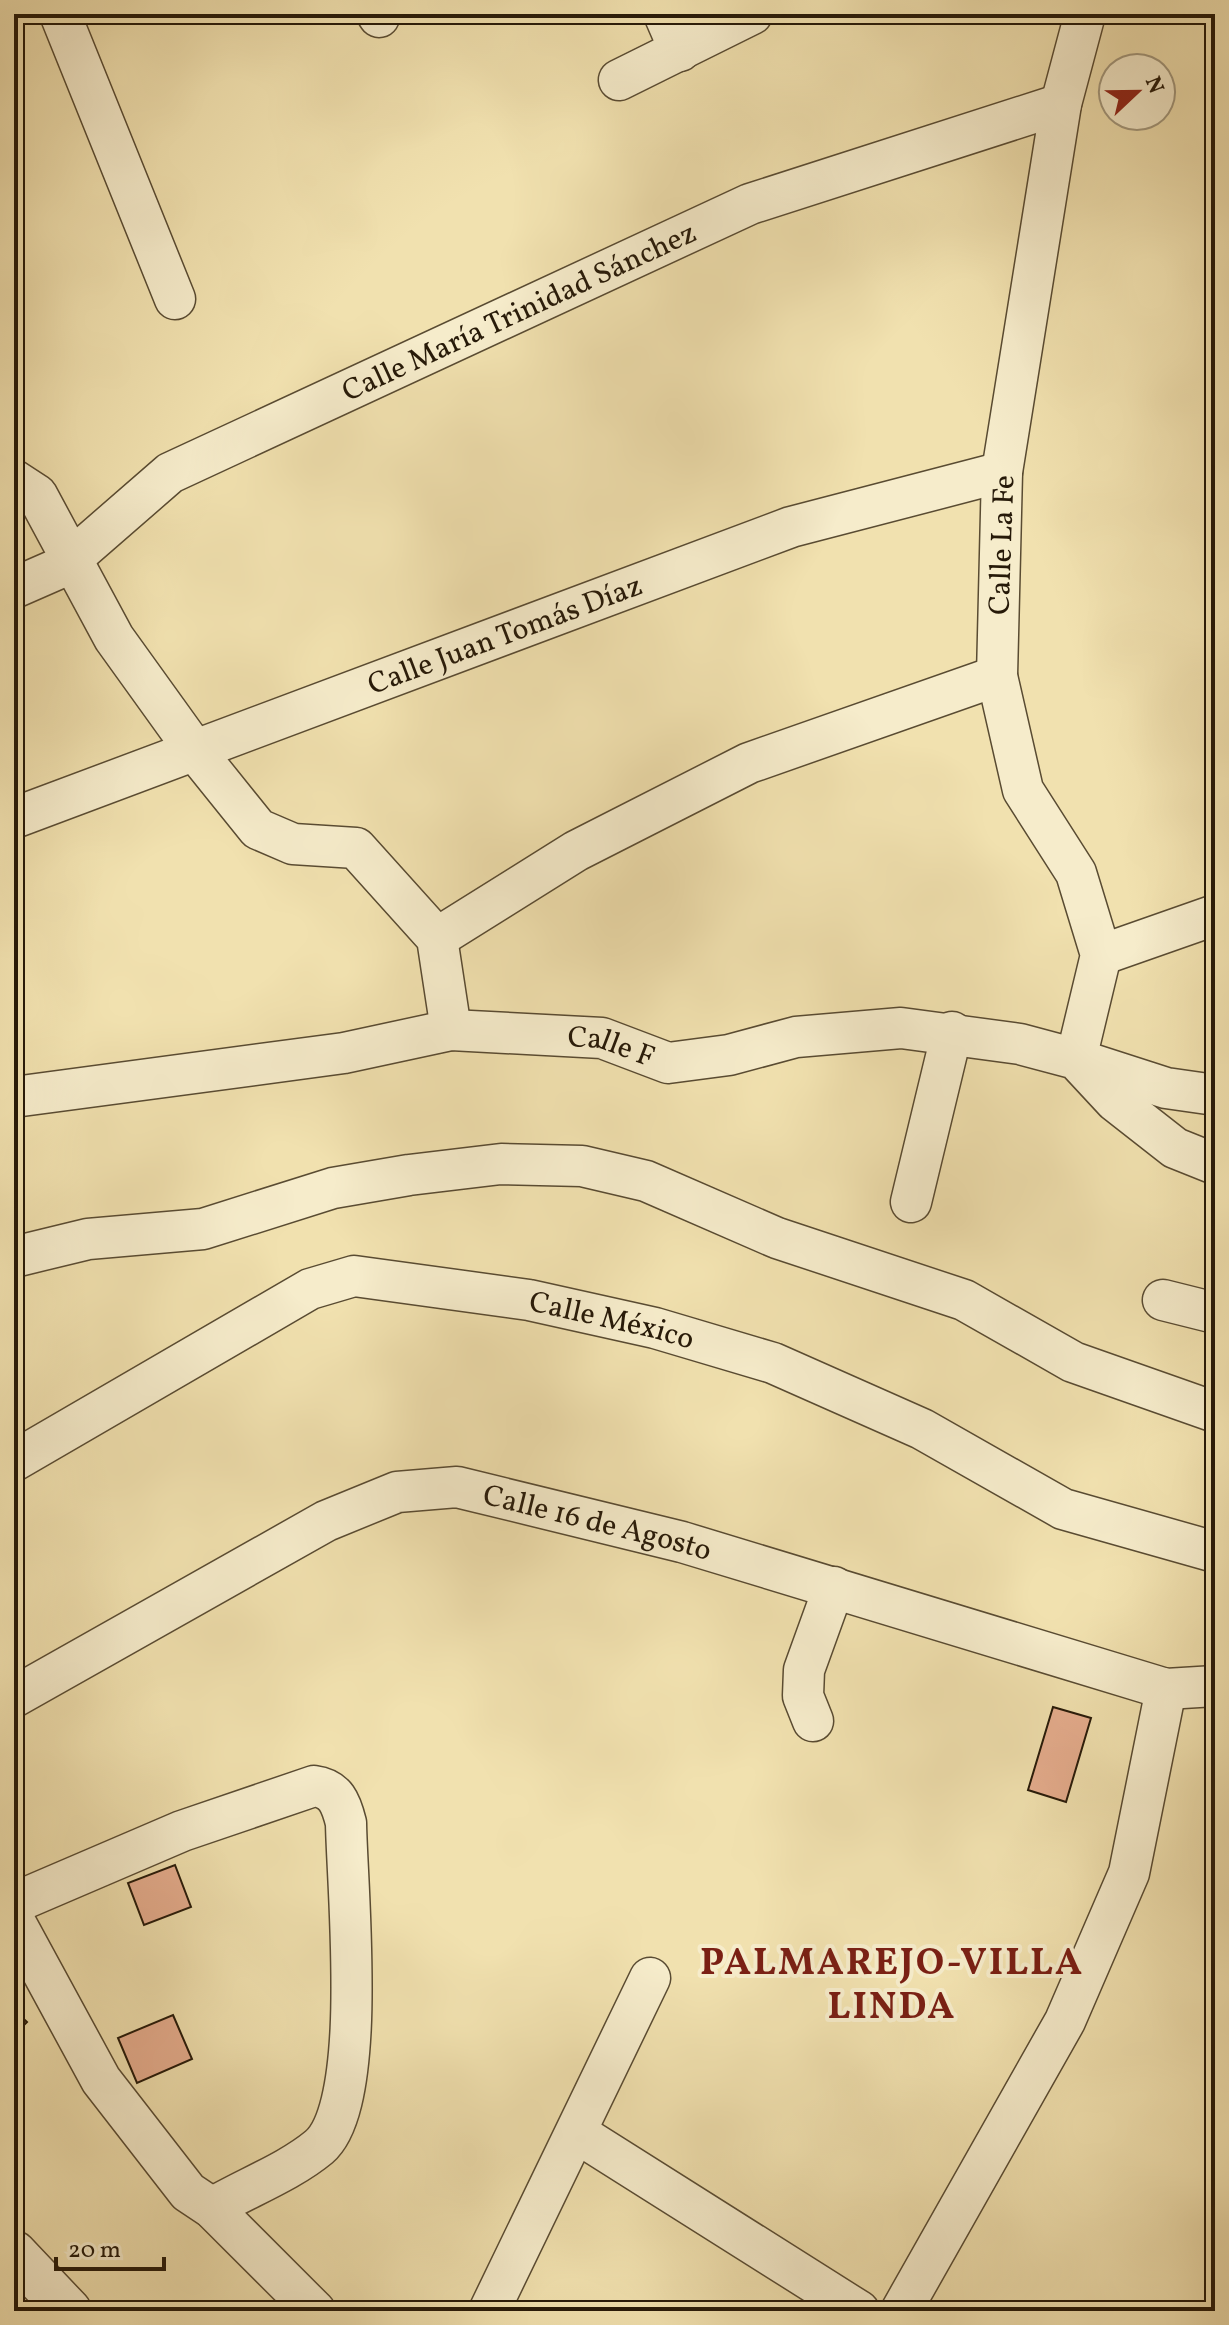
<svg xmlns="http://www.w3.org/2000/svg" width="1229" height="2325" font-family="Vollkorn,serif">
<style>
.building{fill:#e6ad8e;stroke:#261908;stroke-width:2}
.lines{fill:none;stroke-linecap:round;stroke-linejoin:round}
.minor-casing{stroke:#594b32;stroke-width:43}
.tertiary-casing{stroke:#594b32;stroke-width:47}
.minor{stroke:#f6eccb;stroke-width:40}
.tertiary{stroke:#f6eccb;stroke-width:44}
.labels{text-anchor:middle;stroke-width:8;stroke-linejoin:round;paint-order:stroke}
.street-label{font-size:30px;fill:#261908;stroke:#f6eccb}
.district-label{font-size:38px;font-weight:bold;letter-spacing:2px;fill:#7a1f14;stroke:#f6eccb}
</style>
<rect width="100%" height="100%" fill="#f1e1af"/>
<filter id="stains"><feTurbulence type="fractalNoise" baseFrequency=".0025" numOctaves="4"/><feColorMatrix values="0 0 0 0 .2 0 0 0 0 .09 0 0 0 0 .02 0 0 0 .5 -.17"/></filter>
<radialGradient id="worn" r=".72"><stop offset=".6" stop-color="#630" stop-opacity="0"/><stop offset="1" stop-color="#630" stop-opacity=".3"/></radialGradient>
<g class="building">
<path d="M1053,1707L1091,1718L1066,1802L1028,1790Z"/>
<path d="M175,1865L191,1907L144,1925L128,1883Z"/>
<path d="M14,2010L27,2022L14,2035Z"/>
<path d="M173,2015L192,2059L137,2083L118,2038Z"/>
</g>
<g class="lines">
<g class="minor-casing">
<g id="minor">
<path d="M60,14L175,299"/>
<path d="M377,14L379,17"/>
<path d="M664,14L680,51"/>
<path d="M1085,14L1061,104L1002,472L997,676L1023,790L1076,873L1101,955L1076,1059L1166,1088L1215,1095"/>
<path d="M619,80L752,14"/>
<path d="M14,480L37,495L114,638L196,752L258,829L293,844L356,848L437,938L451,1030"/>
<path id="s1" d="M14,588L62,567L170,473L750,204L1061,104"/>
<path id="s2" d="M14,818L791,527L1002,472"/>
<path d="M437,938L576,851L749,763L997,676"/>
<path d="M1101,955L1215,915"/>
<path id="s3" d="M14,1097L344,1053L451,1030L602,1038L668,1063L729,1055L796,1037L901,1028L1020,1044L1076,1059L1115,1101L1175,1148L1215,1164"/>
<path d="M911,1202L952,1032"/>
<path d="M14,1257L88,1239L203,1229L333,1188L409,1175L501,1164L582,1166L646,1181L777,1238L964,1300L1073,1362L1215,1412"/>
<path d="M1163,1300L1215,1313"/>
<path id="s4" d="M14,1461L310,1289L354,1276L529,1300L655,1328L773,1363L922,1429L1063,1509L1215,1552"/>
<path id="s5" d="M14,1697L326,1521L397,1492L457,1487L682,1542L1166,1689L1215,1686"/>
<path d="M813,1721L803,1696L804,1670L834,1587"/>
<path d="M14,1903L182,1831L314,1786C336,1789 341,1803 346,1823C347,1890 369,2104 319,2147C289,2172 246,2188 212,2208"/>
<path d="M14,1920L101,2080L188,2192L212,2208L315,2311"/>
<path d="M577,2133L859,2311"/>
<path d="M489,2311L650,1978"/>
<path d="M901,2311L1065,2021L1129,1873L1166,1689"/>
</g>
</g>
<g class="tertiary-casing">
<path id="tertiary" d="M14,2253L69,2311"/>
</g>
<use href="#minor" class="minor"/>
<use href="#tertiary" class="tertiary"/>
</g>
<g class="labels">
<g class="street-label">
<text dy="10" stroke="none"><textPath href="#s1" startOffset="580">Calle María Trinidad Sánchez</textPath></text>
<text transform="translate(1001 545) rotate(-88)" y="10">Calle La Fe</text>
<text dy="10" stroke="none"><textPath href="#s2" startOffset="524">Calle Juan Tomás Díaz</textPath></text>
<text dy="10" stroke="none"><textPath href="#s3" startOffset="604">Calle F</textPath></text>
<text dy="10" stroke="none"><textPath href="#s4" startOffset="650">Calle México</textPath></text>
<text dy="10" stroke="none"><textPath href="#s5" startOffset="640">Calle 16 de Agosto</textPath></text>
</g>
<g class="district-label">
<text x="892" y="1974">PALMAREJO-VILLA<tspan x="892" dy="44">LINDA</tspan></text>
</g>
</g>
<rect width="1229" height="2325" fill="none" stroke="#f1e1af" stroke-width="48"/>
<rect x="16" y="16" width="1197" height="2293" fill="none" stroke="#261908" stroke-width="4"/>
<rect x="24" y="24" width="1181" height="2277" fill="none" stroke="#261908" stroke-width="2"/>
<g transform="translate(1137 92) rotate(68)"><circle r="38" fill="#f6eccb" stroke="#a3987d" stroke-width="2"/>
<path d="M0-6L14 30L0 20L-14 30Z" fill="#8f2418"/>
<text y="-12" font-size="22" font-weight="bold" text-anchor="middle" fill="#261908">N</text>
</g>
<path d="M56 2257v12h108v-12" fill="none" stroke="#261908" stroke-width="4"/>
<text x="68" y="2257" font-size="24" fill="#261908" stroke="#f6eccb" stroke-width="6" paint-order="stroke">20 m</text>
<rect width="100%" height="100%" filter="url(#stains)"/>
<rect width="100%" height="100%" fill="url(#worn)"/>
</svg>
